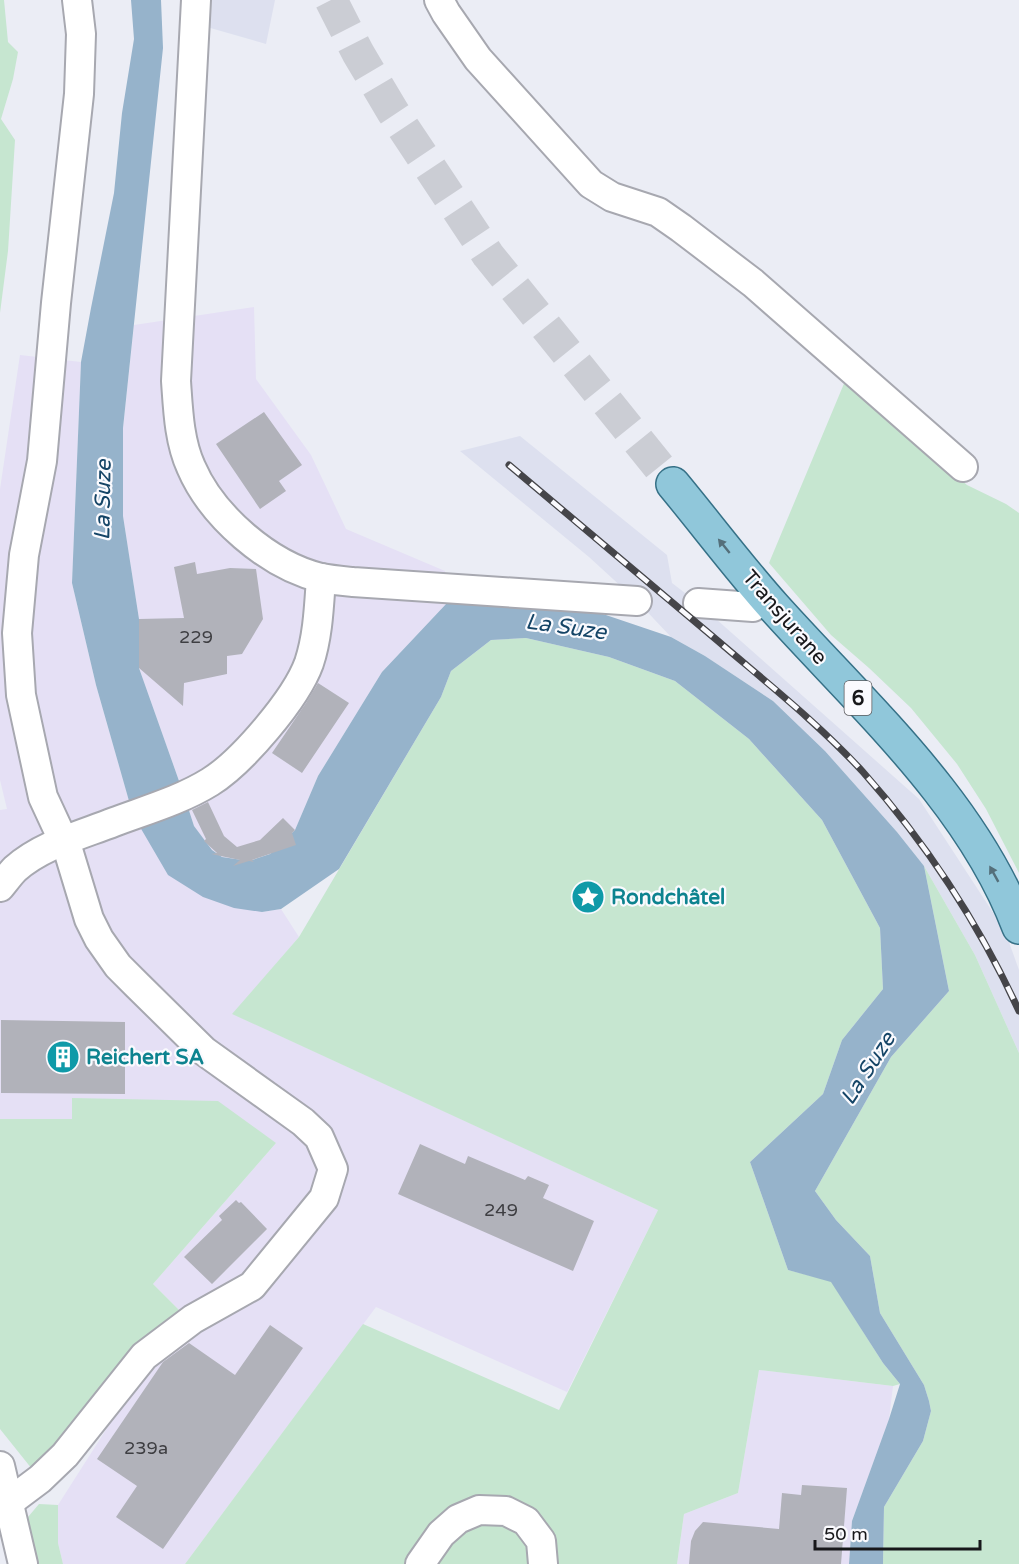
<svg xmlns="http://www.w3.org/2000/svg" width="1019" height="1564" font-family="'Varela Round',sans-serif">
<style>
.industrial{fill:#e5e0f5}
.built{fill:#dde0ef}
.green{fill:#c6e6d0}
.water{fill:#96b3cb}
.building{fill:#b1b2ba}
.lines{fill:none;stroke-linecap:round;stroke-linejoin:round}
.major-tunnel{stroke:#cbcdd4;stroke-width:33;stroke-dasharray:33 16;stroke-linecap:butt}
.minor-casing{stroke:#a7a8b0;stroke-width:32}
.major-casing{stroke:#367187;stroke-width:36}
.minor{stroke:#fff;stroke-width:28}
.major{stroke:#90c7da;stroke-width:33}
.rail-casing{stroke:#454549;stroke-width:7}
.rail{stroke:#fafafe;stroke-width:4.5;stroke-dasharray:14;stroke-linecap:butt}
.oneway{fill:#546f7a}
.labels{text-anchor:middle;stroke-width:4.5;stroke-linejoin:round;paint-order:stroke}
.number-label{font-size:18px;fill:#3e3e42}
.shield{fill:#fafafe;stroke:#5b5b5e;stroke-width:1.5}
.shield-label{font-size:20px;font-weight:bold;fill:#17171a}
.street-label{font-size:21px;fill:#17171a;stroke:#fafafe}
.culture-label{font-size:21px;font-weight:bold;fill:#0d838f;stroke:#fafafe;text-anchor:start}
.water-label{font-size:22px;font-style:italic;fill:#144466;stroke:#fafafe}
</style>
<rect width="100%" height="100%" fill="#ebedf5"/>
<g class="industrial">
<path d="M254,307L256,379L311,455L346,529L445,571L447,603L382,672L318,776L295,830L270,854L249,861L222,857L212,850L194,826L184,795L139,668V619L123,516V428L134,325Z"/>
<path d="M20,355L81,362L72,583L96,685L133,815L262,912L281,909L299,937L233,1014L658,1210L567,1392L376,1307L185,1564H63L58,1543V1505L181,1312L153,1284L276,1143L72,1098L73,1119H0V810L7,809L0,780V489Z"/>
<path d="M759,1370L893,1386L889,1419L852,1521L849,1564H677L684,1514L738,1493Z"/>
</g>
<g class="built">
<path d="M208,0H275L266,44L207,27Z"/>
<path d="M520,436L667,555L672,583L698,603L919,799L1005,931L1019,970V1053L975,955L924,866L897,832L825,751L773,701L705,656L671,637L637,601L589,557L460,451Z"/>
</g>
<g class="green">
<path d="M0,0H4L8,42L18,52L13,79L1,119L15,140L8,251L0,313Z"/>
<path d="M848,374L935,458L967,485L1006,504L1019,513V873L986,809L957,764L911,708L869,668L831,635L769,563Z"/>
<path d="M526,638L609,657L675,681L749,739L822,820L880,928L883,989L842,1040L823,1094L750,1162L788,1270L831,1281L883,1363L900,1384L893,1386L759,1370L738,1493L684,1514L677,1564H185L363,1324L559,1410L658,1210L232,1014L299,937L441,697L451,671L491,640Z"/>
<path d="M924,866L975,955L1019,1053V1564H883L884,1507L923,1441L931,1411L929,1401L924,1385L880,1313L870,1256L836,1220L815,1191L891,1057L949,991Z"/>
<path d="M72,1098L218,1101L276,1143L153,1284L181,1312L40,1479L0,1429V1119H72Z"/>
<path d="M39,1504L58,1505V1543L63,1564H20L12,1536Z"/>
</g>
<path class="water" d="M131,0H161L163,48L123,428V516L139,619V668L184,795L194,826L212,850L222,857L249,861L270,854L295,830L318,776L382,672L447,603L460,597L600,613L671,637L705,656L773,701L825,751L897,832L924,866L949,991L891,1057L815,1191L836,1220L870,1256L880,1313L924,1385L929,1401L931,1411L923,1441L884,1507L883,1564H849L852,1521L889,1419L900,1384L883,1363L831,1282L788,1270L750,1162L823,1094L842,1040L883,989L880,928L822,820L749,739L675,681L609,657L526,638L491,640L451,671L441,697L339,869L281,909L262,912L234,908L203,897L168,875L133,815L96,685L72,583L81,362L91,308L114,193L122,113L134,39Z"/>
<g class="building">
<path d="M264,412L302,465L279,481L286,491L260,509L216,444Z"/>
<path d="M195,562L197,574L230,568L256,569L263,619L242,654L227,656V674L184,683L183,706L139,668V619L184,618L174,567Z"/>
<path d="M318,683L349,703L302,773L272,753L306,703Z"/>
<path d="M208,802L224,836L237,847L260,840L283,818L295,830L292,833L296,845L252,860L254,862L249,861L233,866L240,860L211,854L217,853L204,841L206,839L192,810Z"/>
<path d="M1,1020L125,1022V1094L1,1093Z"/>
<path d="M420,1144L465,1164L468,1156L525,1180L528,1176L549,1185L543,1198L594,1221L573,1271L398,1194Z"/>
<path d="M236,1200L239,1203L241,1202L267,1229L212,1284L184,1257L222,1220L219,1216Z"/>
<path d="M270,1325L303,1348L163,1549L116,1517L137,1486L97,1459L163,1362L189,1343L235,1375Z"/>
<path d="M802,1485L847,1488L841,1564H689L691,1541L695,1531L703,1522L779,1529L782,1493L801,1495Z"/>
</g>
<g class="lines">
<path class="major-tunnel" d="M331,0L358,53L393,112L488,255L673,484"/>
<g class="minor-casing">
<g id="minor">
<path d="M196,0L176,381C178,409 179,441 191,467C212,516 268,565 321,578C331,580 343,581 353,582L637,601"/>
<path d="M439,0L446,13L478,59L591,184L612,197L658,212L681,228L753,283L963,467"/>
<path d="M698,603L753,607"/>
<path d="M0,887C5,881 10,874 15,869C42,845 81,835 114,822C146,810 181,800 210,782C242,762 296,699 309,663C318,636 319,606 321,578"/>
<path d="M0,1466L23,1564"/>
<path d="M8,1503L40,1479L65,1455L144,1356L193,1319L252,1286L324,1198L333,1169L319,1137L303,1122L204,1051L137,985L118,966L99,939L89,919L69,853L43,797L21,695L17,633L24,555L42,461L56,303L79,94L81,34L77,0"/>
<path d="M420,1564L441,1534L458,1519L479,1510L506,1511L526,1521L541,1541L543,1564"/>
</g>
</g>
<g class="major-casing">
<path id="major" d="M673,484C707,525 739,568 774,607C862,705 972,802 1019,927"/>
</g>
<use href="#minor" class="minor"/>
<use href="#major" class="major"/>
<g class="rail-casing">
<path id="rail" d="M509,465C579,524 648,582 718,641C767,683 819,724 863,772C927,844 979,924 1019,1011"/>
</g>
<use href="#rail" class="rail"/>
</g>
<defs><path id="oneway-solid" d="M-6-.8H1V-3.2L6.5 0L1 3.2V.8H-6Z" transform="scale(1.5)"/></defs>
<g class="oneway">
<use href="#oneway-solid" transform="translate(724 546) rotate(-129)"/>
<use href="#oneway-solid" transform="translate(994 874) rotate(-119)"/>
</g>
<defs>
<g id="sight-disc" transform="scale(1.725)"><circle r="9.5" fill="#0f9aa8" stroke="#fafafe"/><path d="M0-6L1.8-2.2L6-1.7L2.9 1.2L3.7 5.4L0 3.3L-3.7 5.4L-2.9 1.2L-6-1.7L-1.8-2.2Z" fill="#fff"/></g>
<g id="building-disc" transform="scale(1.725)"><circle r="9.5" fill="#0f9aa8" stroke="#fafafe"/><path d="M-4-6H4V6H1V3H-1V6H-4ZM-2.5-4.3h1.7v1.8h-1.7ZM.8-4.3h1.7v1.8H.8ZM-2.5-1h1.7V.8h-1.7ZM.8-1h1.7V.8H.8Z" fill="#fff"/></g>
</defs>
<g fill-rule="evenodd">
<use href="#sight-disc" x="588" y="897"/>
<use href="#building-disc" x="63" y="1057"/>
</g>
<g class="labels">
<g class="number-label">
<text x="196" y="643">229</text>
<text x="501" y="1216">249</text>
<text x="146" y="1454">239a</text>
</g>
<rect class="shield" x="844.5" y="681" width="27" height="34" rx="4.5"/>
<g class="shield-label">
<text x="858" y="705">6</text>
</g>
<g class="street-label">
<text transform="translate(785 617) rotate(49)" y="7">Transjurane</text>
</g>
<g class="culture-label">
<text x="611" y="904">Rondchâtel</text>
<text x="86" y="1064">Reichert SA</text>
</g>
<g class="water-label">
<text transform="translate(102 500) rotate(-89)" y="8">La Suze</text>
<text transform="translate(566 626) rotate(8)" y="8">La Suze</text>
<text transform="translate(867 1068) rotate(-57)" y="8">La Suze</text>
</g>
</g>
<path d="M815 1540v9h165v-9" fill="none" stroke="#17171a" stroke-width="3"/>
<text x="824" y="1540" font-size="18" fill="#17171a" stroke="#fafafe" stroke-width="4.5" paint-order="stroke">50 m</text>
</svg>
